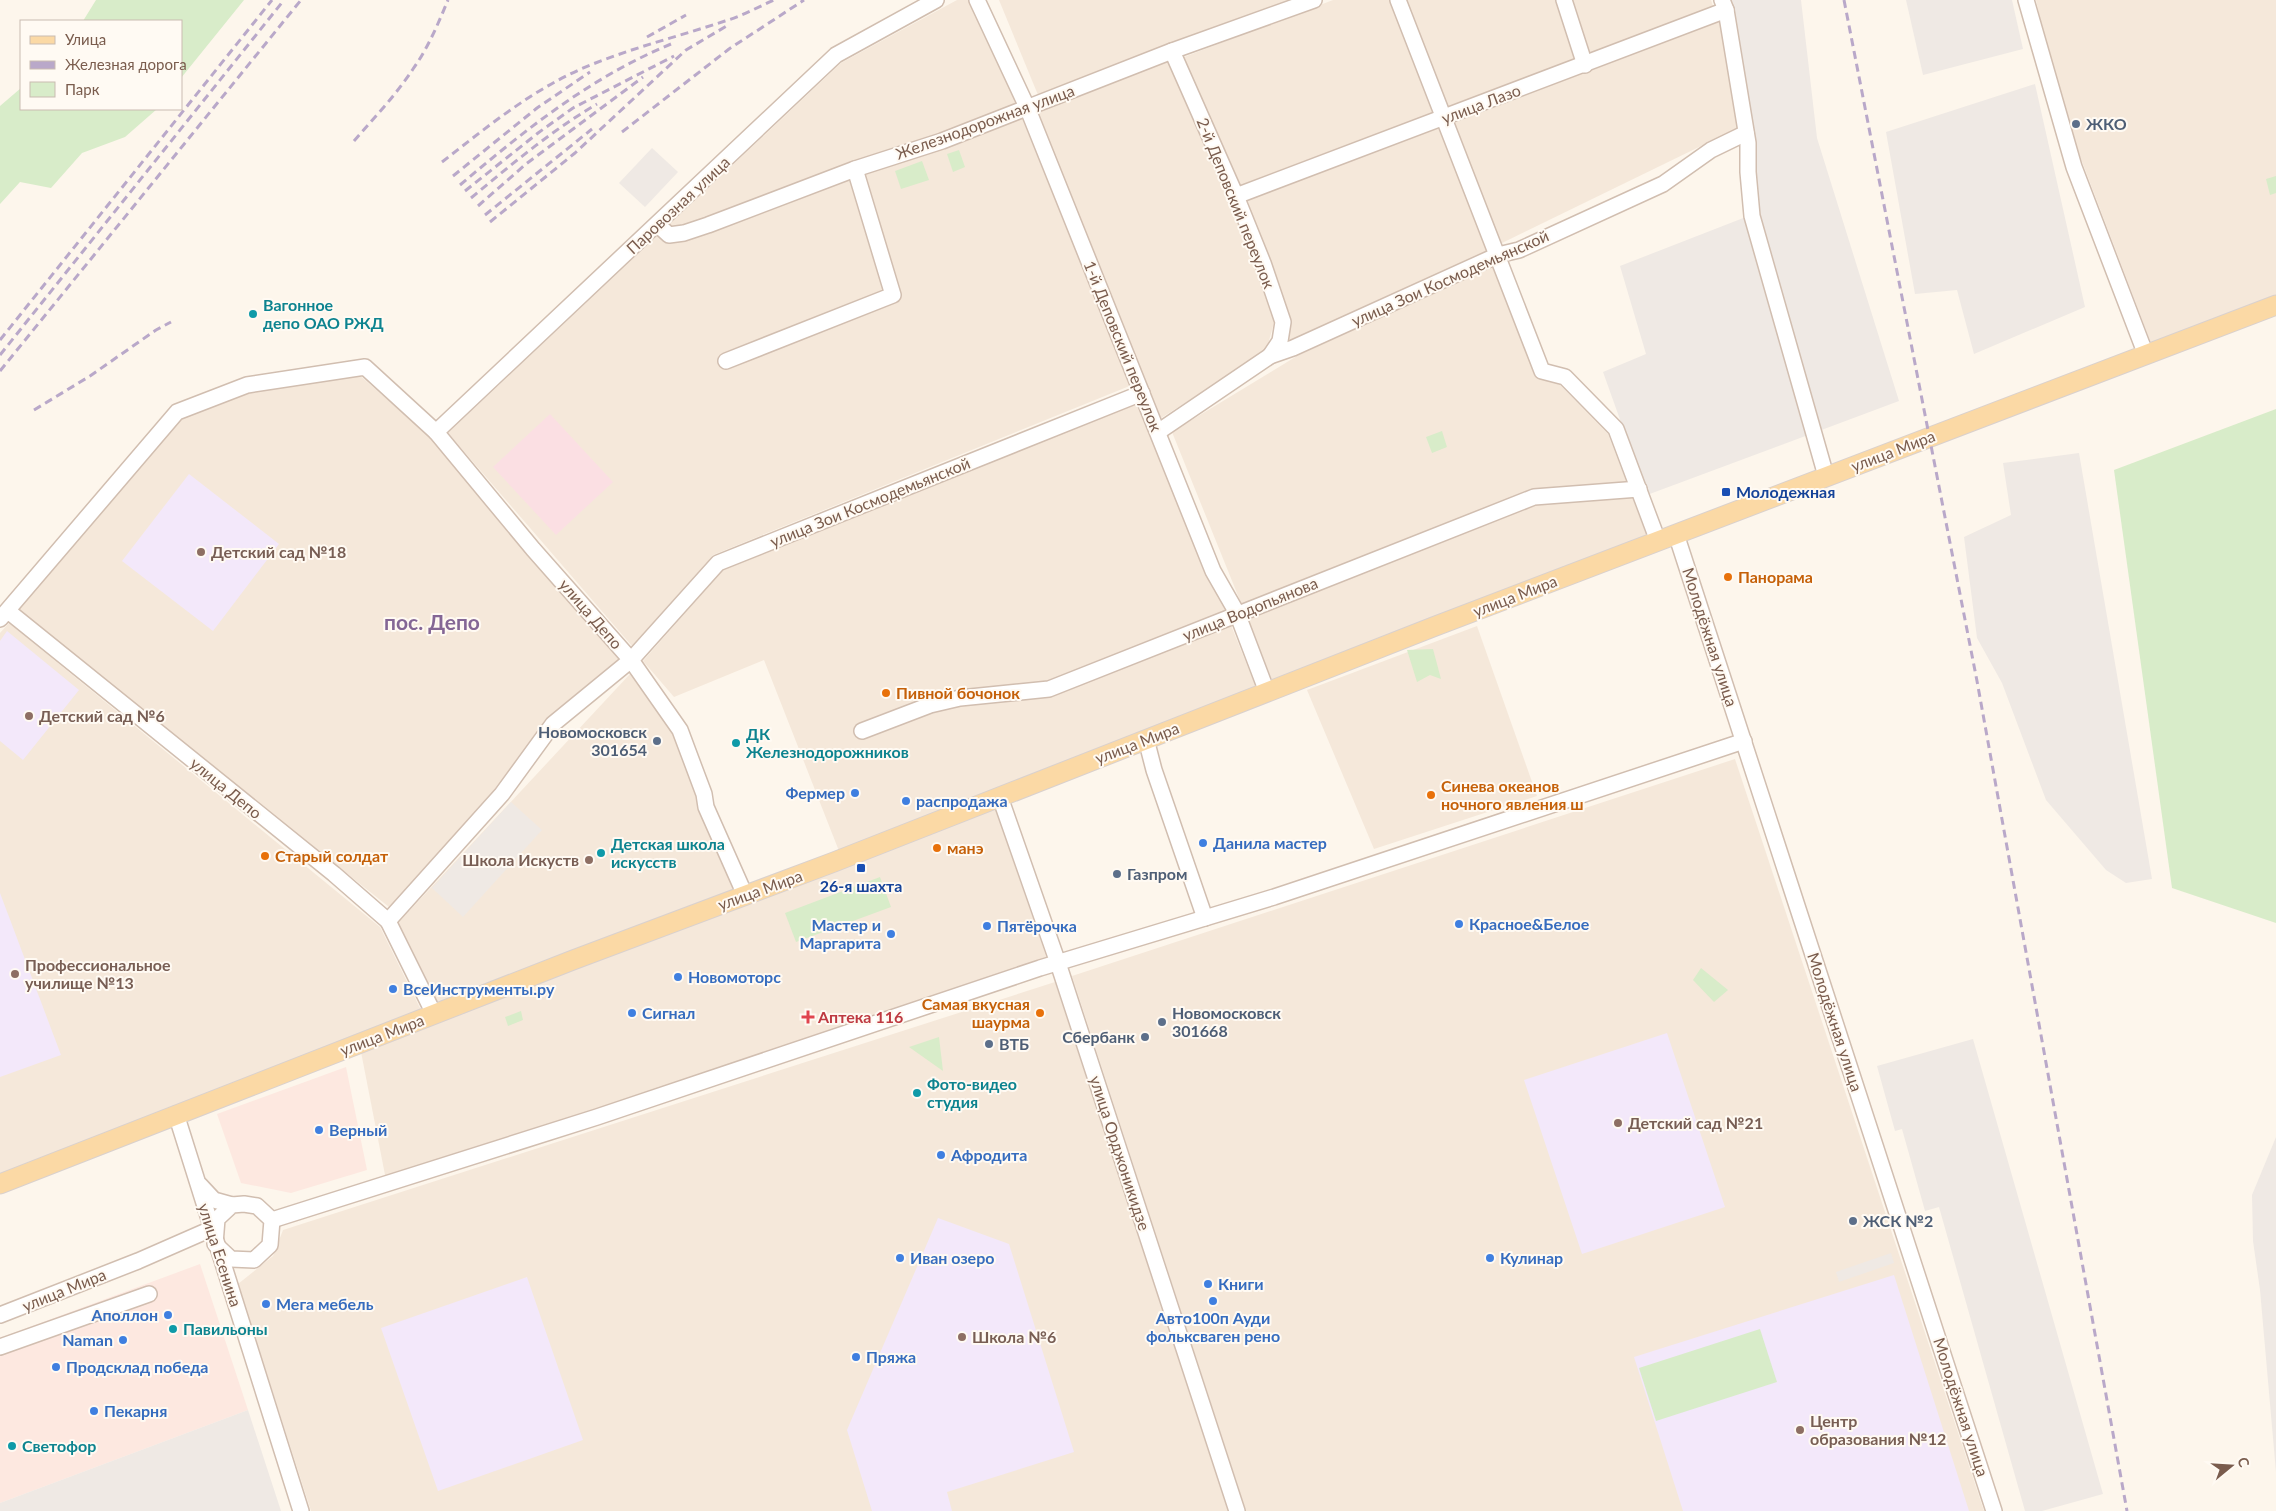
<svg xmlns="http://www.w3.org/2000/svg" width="2276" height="1511" font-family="Lato,sans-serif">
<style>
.residential{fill:#f5e8da}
.commercial{fill:#fde8e0}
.industrial{fill:#efe9e4}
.education{fill:#f3e8fa}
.medical{fill:#fbdfe3}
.green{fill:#d8ecc9}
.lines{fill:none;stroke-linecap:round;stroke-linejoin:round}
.minor-casing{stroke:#d1beb0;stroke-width:18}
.major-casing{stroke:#dad1cd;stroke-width:21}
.minor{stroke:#fff;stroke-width:15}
.major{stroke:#fbd9a5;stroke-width:19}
.rail{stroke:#b9a8c9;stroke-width:3;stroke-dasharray:8 5;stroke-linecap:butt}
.service-dot{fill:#5c6f8a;stroke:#fffaf3;stroke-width:2}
.culture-dot{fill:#0f9aa8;stroke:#fffaf3;stroke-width:2}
.transit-dot{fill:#1a4fb4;stroke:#fffaf3;stroke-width:2}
.education-dot{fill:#8d6e63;stroke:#fffaf3;stroke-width:2}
.food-dot{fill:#e8710a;stroke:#fffaf3;stroke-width:2}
.shop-dot{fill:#3f7fe0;stroke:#fffaf3;stroke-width:2}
.health-dot{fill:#e0444e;stroke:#fffaf3;stroke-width:2}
.labels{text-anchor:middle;stroke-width:4;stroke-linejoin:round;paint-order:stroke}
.street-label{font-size:16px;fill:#7a5c4d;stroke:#fffaf3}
.service-label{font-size:16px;font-weight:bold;fill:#4e5e75;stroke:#fffaf3;text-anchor:start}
.culture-label{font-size:16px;font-weight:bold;fill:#0d838f;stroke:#fffaf3;text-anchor:start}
.transit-label{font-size:16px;font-weight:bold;fill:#164399;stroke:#fffaf3;text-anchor:start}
.education-label{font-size:16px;font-weight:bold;fill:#785e54;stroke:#fffaf3;text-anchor:start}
.food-label{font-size:16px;font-weight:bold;fill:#c56008;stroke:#fffaf3;text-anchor:start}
.shop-label{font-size:16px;font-weight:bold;fill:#366cbe;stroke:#fffaf3;text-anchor:start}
.health-label{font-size:16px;font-weight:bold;fill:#be3a42;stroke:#fffaf3;text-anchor:start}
.district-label{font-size:21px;font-weight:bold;fill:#846695;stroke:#fffaf3}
</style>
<rect width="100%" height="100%" fill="#fdf6ec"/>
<g class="residential">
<path d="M957,0H973L1132,385L713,555L632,646L448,433L841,63Z"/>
<path d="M999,0H1299L1038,95Z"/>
<path d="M1333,0H1392L1438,117L1241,191L1179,59Z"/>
<path d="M1405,0H1559L1581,64L1448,113Z"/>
<path d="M1571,0H1711L1715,12L1591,59Z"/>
<path d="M2036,0H2276V295L2151,343L2059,101Z"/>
<path d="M1722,20L1738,128L1498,245L1450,118Z"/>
<path d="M1172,59L1230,194L1276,315L1266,352L1161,418L1035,108Z"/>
<path d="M1442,124L1491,254L1386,303L1284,343L1289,320L1246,196Z"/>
<path d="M1495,265L1535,375L1560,385L1608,434L1647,536L1272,680L1172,432L1297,356Z"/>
<path d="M357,373L429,436L620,659L389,907L15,609L180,416L249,390Z"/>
<path d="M1140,401L1256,687L839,851L764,660L674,697L643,661L723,570Z"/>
<path d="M9,623L380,927L421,1010L0,1175V633Z"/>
<path d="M1477,626L1537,796L1374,849L1307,690Z"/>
<path d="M630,674L673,734L734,892L438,1003L398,923Z"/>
<path d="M1735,759L1984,1511H1246L1072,976Z"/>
<path d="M995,808L1049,965L386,1180L361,1052Z"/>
<path d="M1055,982L1228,1511H311L238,1284L273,1256L283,1230Z"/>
</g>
<g class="commercial">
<path d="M346,1067L367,1170L291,1193L241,1183L217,1114Z"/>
<path d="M200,1264L248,1410L0,1503V1338Z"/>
</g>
<g class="industrial">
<path d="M1722,0H1801L1817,138L1899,401L1647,495L1603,372L1646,354L1620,266L1751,215Z"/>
<path d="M1906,0H2012L2023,49L1923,75Z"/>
<path d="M2035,84L2085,307L1974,354L1957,290L1915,294L1886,132Z"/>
<path d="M652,148L678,172L645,207L619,183Z"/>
<path d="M2079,453L2152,879L2126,883L2106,870L2046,800L2002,683L1977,638L1964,537L2011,515L2003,463Z"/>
<path d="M511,802L542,830L463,917L432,888Z"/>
<path d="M1973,1039L2103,1494L2042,1511H2025L1939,1207L1925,1211L1902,1129L1895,1131L1877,1066Z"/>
<path d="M2276,1137V1472L2260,1290L2253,1241L2252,1195Z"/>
<path d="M1891,1253L1894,1263L1839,1282L1836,1272Z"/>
<path d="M248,1410L281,1511H0V1503Z"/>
</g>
<g class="education">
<path d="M189,474L279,544L213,631L122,561Z"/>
<path d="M7,631L79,690L23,760L0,741V641Z"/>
<path d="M0,893L61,1055L0,1077Z"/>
<path d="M1667,1033L1725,1207L1582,1254L1524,1080Z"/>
<path d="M938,1218L1009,1244L1074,1452L947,1492L952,1511H872L847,1430Z"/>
<path d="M1894,1275L1969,1511H1683L1634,1357Z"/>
<path d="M527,1277L583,1440L438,1491L381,1328Z"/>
</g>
<path class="medical" d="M550,414L613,482L556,535L493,467Z"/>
<g class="green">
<path d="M96,0H244L181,78V21H83Z"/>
<path d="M21,88V109H157L125,137L82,153L51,188L20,182L0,204V106Z"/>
<path d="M959,150L965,167L953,172L947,154Z"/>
<path d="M922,161L929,180L901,189L895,171Z"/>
<path d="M2276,176V193L2270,195L2266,179Z"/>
<path d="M2276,409V923L2172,888L2114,470Z"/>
<path d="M1442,431L1447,447L1432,453L1426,437Z"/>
<path d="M1433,649L1441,679L1430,675L1417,682L1407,650Z"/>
<path d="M880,877L891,907L796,942L785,913Z"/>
<path d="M1701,968L1728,990L1714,1002L1693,980Z"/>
<path d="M521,1011L523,1020L508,1026L505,1017Z"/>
<path d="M939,1037L943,1071L909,1047Z"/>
<path d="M1760,1329L1777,1382L1656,1421L1639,1368Z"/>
</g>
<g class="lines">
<g class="minor-casing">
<g id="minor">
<path d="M977,0L1027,107L1213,571L1237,613L1267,692"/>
<path d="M1398,0L1542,371L1565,377L1616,429L1658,541"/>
<path d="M1564,0L1585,65"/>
<path d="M1722,0L1726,10L1748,143V172L1752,216L1826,476"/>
<path d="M2026,0L2074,167L2146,355"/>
<path d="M1172,51L1236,196L1263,263L1283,322L1280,341L1270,356"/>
<path d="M1236,196L1726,10"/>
<path d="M658,225L669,235L684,233L708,225L855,169L942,141L1172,51L1314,0"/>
<path d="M726,361L893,295L855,169"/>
<path d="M436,432L836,55L936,0"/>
<path d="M1158,432L1270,356L1293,348L1498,255L1519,250L1663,184L1711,150L1746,133"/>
<path d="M1676,534L1994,1511"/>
<path d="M0,619L177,412L247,385L365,367L436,432L533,549L631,660L553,724L502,794L388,921L334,874L8,611"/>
<path d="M862,731L930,705L960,698L1049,689L1534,497L1639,489"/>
<path d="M1146,739L1154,770L1205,918"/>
<path d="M1000,797L1058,963L1237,1511"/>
<path d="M745,895L706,807L704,794L680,730L631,660L718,563L1142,393"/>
<path d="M388,921L434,1014"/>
<path d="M176,1114L301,1511"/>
<path d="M200,1185L214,1200L232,1205"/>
<path d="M244,1204L257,1206L272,1220L270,1245L254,1260L231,1259L215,1244L217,1219L232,1205Z"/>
<path d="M272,1220L597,1117L1040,968L1274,897L1744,741"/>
<path d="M0,1315L138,1261L211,1229"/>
<path d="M0,1347L149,1294"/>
</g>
</g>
<g class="major-casing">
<path id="major" d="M0,1184L573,960L834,862L1433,627L2276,305"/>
</g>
<use href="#minor" class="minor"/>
<use href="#major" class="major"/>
<g class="rail">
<path d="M1844,0L1977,681L2127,1511"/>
<path d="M647,37L686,15"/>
<path d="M622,132L729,49L804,0"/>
<path d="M354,141C374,118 396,95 413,69C428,48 438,24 448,0"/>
<path d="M442,162C486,128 529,92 581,69C627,49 677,37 725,21C742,16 758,7 774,0"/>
<path d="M453,176L537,108L590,72"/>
<path d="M460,185C525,130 591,77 671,44"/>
<path d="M465,191L538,133L573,108L674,56"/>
<path d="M471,198C512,164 551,131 597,104"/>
<path d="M478,206L526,164L643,77"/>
<path d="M485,215L592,129"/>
<path d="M490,222L575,153L686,50L730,24"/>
<path d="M0,340L272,0"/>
<path d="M0,355L284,0"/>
<path d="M0,371L301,0"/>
<path d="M34,410L90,376L156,330L171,322"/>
</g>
</g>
<g class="service-dot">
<circle cx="2076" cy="124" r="5"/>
<circle cx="657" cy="741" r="5"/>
<circle cx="1117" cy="874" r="5"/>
<circle cx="1162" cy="1022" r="5"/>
<circle cx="1145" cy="1037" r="5"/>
<circle cx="989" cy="1044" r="5"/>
<circle cx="1853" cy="1221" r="5"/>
</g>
<g class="culture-dot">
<circle cx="253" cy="314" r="5"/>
<circle cx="736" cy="743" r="5"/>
<circle cx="601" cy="853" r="5"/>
<circle cx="917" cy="1093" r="5"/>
<circle cx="173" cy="1329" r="5"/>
<circle cx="12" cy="1446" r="5"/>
</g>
<g class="transit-dot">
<rect x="1721" y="487" width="10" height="10" rx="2.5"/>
<rect x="856" y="863" width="10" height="10" rx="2.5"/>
</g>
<g class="education-dot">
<circle cx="201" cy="552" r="5"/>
<circle cx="29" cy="716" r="5"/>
<circle cx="589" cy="860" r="5"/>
<circle cx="15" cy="974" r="5"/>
<circle cx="1618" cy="1123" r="5"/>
<circle cx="962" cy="1337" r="5"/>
<circle cx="1800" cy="1430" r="5"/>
</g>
<g class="food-dot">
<circle cx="1728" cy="577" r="5"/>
<circle cx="886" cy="693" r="5"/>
<circle cx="1431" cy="795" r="5"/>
<circle cx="937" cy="848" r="5"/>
<circle cx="265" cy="856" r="5"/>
<circle cx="1040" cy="1013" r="5"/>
</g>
<g class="shop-dot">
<circle cx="855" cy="793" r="5"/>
<circle cx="906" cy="801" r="5"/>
<circle cx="1203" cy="843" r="5"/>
<circle cx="1459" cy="924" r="5"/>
<circle cx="987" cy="926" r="5"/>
<circle cx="891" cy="934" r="5"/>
<circle cx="678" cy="977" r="5"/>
<circle cx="393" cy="989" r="5"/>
<circle cx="632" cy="1013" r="5"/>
<circle cx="319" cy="1130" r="5"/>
<circle cx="941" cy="1155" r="5"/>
<circle cx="900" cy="1258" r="5"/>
<circle cx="1490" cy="1258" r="5"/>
<circle cx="1208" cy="1284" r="5"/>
<circle cx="1213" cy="1301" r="5"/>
<circle cx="266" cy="1304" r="5"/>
<circle cx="168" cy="1315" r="5"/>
<circle cx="123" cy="1340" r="5"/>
<circle cx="856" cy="1357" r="5"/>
<circle cx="56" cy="1367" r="5"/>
<circle cx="94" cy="1411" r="5"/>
</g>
<path class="health-dot" d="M805.5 1009.5h5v5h5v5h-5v5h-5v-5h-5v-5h5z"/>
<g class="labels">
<g class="street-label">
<text transform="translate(1481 104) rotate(-21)" y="6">улица Лазо</text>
<text transform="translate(985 122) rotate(-20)" y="6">Железнодорожная улица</text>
<text transform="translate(1236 203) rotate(68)" y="6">2-й Деповский переулок</text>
<text transform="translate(678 205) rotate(-43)" y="6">Паровозная улица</text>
<text transform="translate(1450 278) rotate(-24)" y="6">улица Зои Космодемьянской</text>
<text transform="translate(1123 346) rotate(68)" y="6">1-й Деповский переулок</text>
<text transform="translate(1893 451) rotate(-21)" y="6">улица Мира</text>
<text transform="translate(870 502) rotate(-22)" y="6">улица Зои Космодемьянской</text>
<text transform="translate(1515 596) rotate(-21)" y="6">улица Мира</text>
<text transform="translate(1250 609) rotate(-22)" y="6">улица Водопьянова</text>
<text transform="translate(591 614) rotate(49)" y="6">улица Депо</text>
<text transform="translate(1710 637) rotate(72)" y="6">Молодёжная улица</text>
<text transform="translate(1137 743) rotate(-21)" y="6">улица Мира</text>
<text transform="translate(226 788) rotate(39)" y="6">улица Депо</text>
<text transform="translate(760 890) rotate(-20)" y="6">улица Мира</text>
<text transform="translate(1835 1022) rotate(72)" y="6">Молодёжная улица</text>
<text transform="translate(382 1035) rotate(-21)" y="6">улица Мира</text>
<text transform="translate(1120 1153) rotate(72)" y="6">улица Орджоникидзе</text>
<text transform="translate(220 1255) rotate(72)" y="6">улица Есенина</text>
<text transform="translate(64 1290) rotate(-22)" y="6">улица Мира</text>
<text transform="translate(1961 1407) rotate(72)" y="6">Молодёжная улица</text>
</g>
<g class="service-label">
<text x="2086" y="130">ЖКО</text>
<text x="647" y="738" text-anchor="end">Новомосковск<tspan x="647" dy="18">301654</tspan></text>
<text x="1127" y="880">Газпром</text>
<text x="1172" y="1019">Новомосковск<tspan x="1172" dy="18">301668</tspan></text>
<text x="1135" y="1043" text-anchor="end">Сбербанк</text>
<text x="999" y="1050">ВТБ</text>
<text x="1863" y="1227">ЖСК №2</text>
</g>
<g class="culture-label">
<text x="263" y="311">Вагонное<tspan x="263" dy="18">депо ОАО РЖД</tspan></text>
<text x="746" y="740">ДК<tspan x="746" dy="18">Железнодорожников</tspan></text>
<text x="611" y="850">Детская школа<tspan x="611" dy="18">искусств</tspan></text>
<text x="927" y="1090">Фото-видео<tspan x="927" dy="18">студия</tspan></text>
<text x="183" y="1335">Павильоны</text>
<text x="22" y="1452">Светофор</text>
</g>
<g class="transit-label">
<text x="1736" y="498">Молодежная</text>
<text x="861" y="892" text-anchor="middle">26-я шахта</text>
</g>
<g class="education-label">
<text x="211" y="558">Детский сад №18</text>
<text x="39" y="722">Детский сад №6</text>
<text x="579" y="866" text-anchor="end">Школа Искуств</text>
<text x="25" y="971">Профессиональное<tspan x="25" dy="18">училище №13</tspan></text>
<text x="1628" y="1129">Детский сад №21</text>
<text x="972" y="1343">Школа №6</text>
<text x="1810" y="1427">Центр<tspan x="1810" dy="18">образования №12</tspan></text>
</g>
<g class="food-label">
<text x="1738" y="583">Панорама</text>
<text x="896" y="699">Пивной бочонок</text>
<text x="1441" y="792">Синева океанов<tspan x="1441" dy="18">ночного явления ш</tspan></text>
<text x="947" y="854">манэ</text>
<text x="275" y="862">Старый солдат</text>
<text x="1030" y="1010" text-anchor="end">Самая вкусная<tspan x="1030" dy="18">шаурма</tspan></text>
</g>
<g class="shop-label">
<text x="845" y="799" text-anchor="end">Фермер</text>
<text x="916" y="807">распродажа</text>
<text x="1213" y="849">Данила мастер</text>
<text x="1469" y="930">Красное&amp;Белое</text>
<text x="881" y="931" text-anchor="end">Мастер и<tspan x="881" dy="18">Маргарита</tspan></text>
<text x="997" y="932">Пятёрочка</text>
<text x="688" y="983">Новомоторс</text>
<text x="403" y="995">ВсеИнструменты.ру</text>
<text x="642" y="1019">Сигнал</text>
<text x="329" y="1136">Верный</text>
<text x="951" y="1161">Афродита</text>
<text x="910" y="1264">Иван озеро</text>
<text x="1500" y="1264">Кулинар</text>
<text x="1218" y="1290">Книги</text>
<text x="276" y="1310">Мега мебель</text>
<text x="158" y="1321" text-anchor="end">Аполлон</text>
<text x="1213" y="1324" text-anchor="middle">Авто100п Ауди<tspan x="1213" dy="18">фольксваген рено</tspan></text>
<text x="113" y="1346" text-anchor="end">Naman</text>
<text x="866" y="1363">Пряжа</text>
<text x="66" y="1373">Продсклад победа</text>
<text x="104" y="1417">Пекарня</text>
</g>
<g class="health-label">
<text x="818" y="1023">Аптека 116</text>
</g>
<g class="district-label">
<text x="432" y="630">пос. Депо</text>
</g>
</g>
<rect x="20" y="20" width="162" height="90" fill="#fffaf3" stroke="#cabbb1"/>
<rect x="30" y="36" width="25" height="8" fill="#fbd9a5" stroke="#cabbb1"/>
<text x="65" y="45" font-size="15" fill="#7a5c4d">Улица</text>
<rect x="30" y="61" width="25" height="8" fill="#b9a8c9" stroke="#cabbb1"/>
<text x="65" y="70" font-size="15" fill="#7a5c4d">Железная дорога</text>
<rect x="30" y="82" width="25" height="15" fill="#d8ecc9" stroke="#cabbb1"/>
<text x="65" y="95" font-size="15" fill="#7a5c4d">Парк</text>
<g transform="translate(2231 1466) rotate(72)" stroke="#fffaf3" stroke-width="4" paint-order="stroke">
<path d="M0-4L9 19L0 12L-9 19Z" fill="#7a5c4d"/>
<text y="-8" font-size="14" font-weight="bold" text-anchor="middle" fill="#7a5c4d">С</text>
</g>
</svg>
